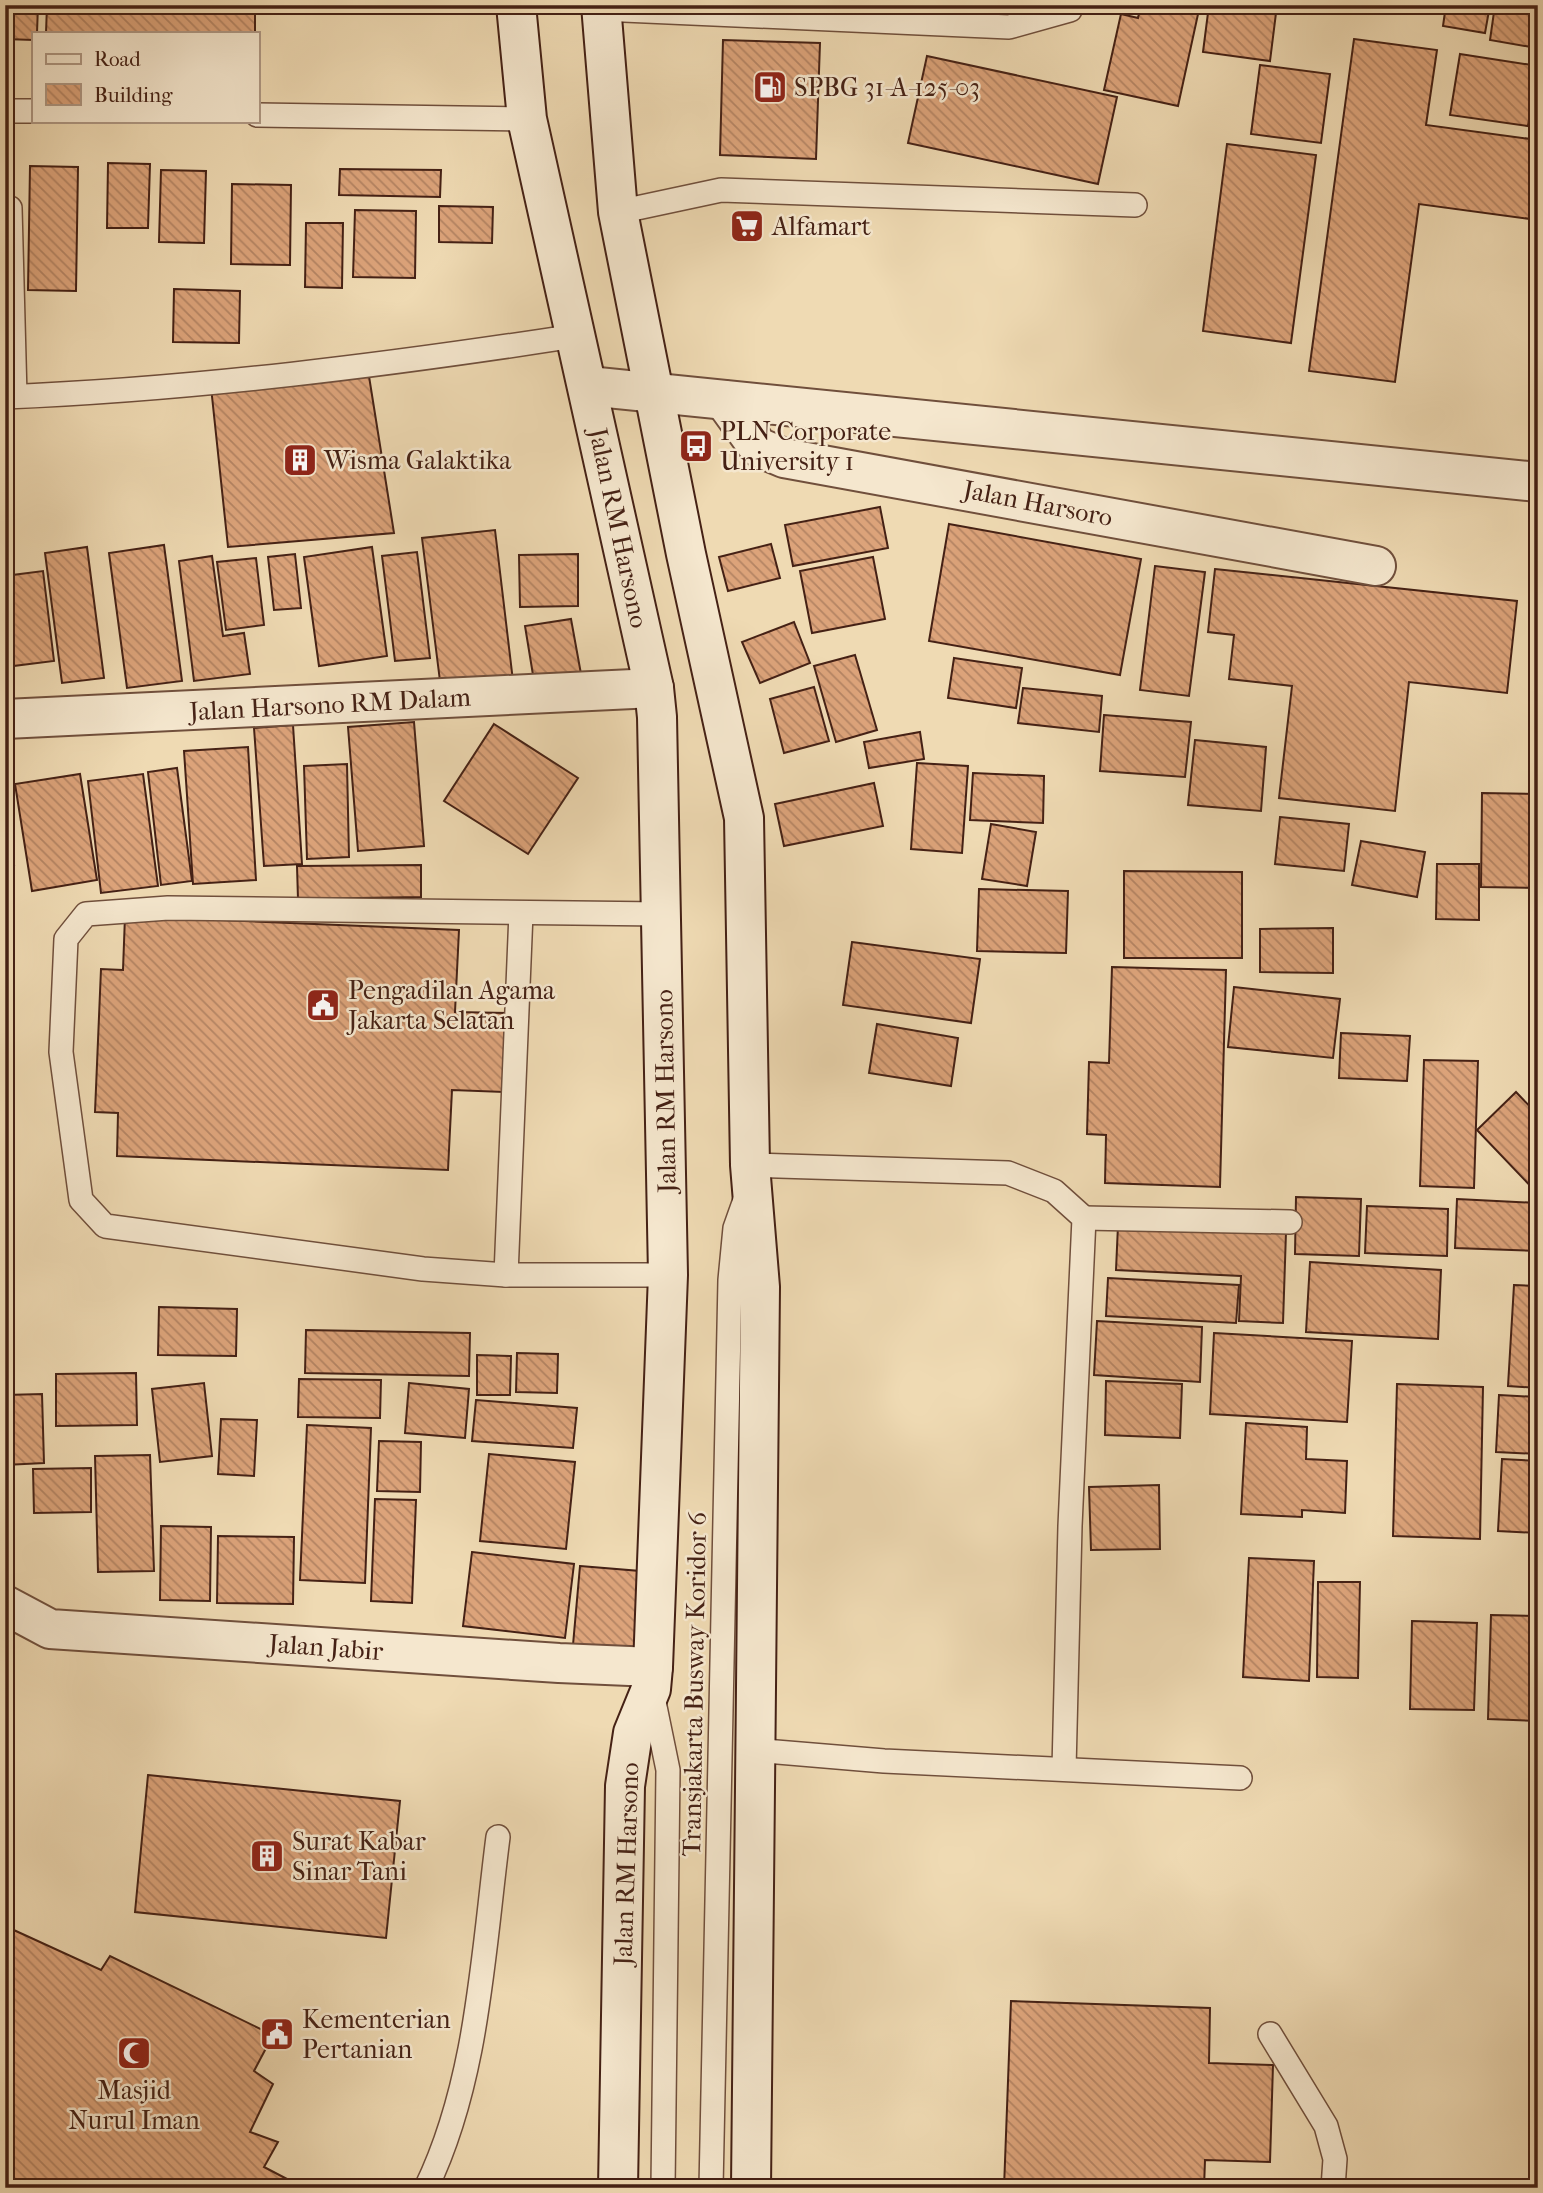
<svg xmlns="http://www.w3.org/2000/svg" width="1543" height="2193" font-family="'IM FELL French Canon',serif">
<style>
.building{fill:url(#building-back-hatch);stroke:#452115;stroke-width:2}
.lines{fill:none;stroke-linecap:round;stroke-linejoin:round}
.service-casing{stroke:#704f3c;stroke-width:26}
.minor-casing{stroke:#704f3c;stroke-width:42}
.secondary-casing{stroke:#452115;stroke-width:42}
.service{stroke:#f5e7ce;stroke-width:23}
.minor{stroke:#f5e7ce;stroke-width:38}
.secondary{stroke:#f5e7ce;stroke-width:38}
.labels{text-anchor:middle;stroke-width:5;stroke-linejoin:round;paint-order:stroke}
.poi-label{font-size:26px;fill:#452115;stroke:#f5e7ce;text-anchor:start}
.street-label{font-size:26px;fill:#452115;stroke:#f5e7ce}
</style>
<defs>
<pattern id="building-back-hatch" width="6" height="6" patternUnits="userSpaceOnUse" patternTransform="scale(1.75)"><rect width="6" height="6" fill="#dca37a"/><path d="M-1 5l2 2M0 0l6 6M5-1l2 2" fill="none" stroke="#b48463"/></pattern>
</defs>
<rect width="100%" height="100%" fill="#efdab3"/>
<filter id="stains"><feTurbulence type="fractalNoise" baseFrequency=".00286" numOctaves="4"/><feColorMatrix values="0 0 0 0 .2 0 0 0 0 .09 0 0 0 0 .02 0 0 0 .5 -.17"/></filter>
<radialGradient id="worn" r=".72"><stop offset=".6" stop-color="#630" stop-opacity="0"/><stop offset="1" stop-color="#630" stop-opacity=".3"/></radialGradient>
<g class="building">
<path d="M5,5H38L37,33H33V40L5,39Z"/>
<path d="M47,5H255V33H46Z"/>
<path d="M1141,5H1200L1178,106L1104,90L1121,14L1138,18Z"/>
<path d="M1209,5H1277L1270,61L1203,52Z"/>
<path d="M1339,5H1387L1386,11Z"/>
<path d="M1446,5H1490L1485,33L1443,26Z"/>
<path d="M1495,5H1537L1531,47L1490,40Z"/>
<path d="M1354,39L1437,50L1426,125L1538,140V220L1419,204L1395,382L1309,371Z"/>
<path d="M723,40L820,43L816,159L720,155Z"/>
<path d="M1460,54L1538,66L1528,126L1450,115Z"/>
<path d="M927,56L1117,97L1098,184L908,143Z"/>
<path d="M1260,65L1330,74L1321,143L1251,134Z"/>
<path d="M1227,144L1316,155L1291,343L1203,331Z"/>
<path d="M108,163L150,164L148,228H107Z"/>
<path d="M30,166L78,167L76,291L28,290Z"/>
<path d="M340,169L441,170L440,197L339,195Z"/>
<path d="M161,170L206,171L204,243L159,242Z"/>
<path d="M232,184L291,185L290,265L231,264Z"/>
<path d="M439,206L493,207L492,243L439,242Z"/>
<path d="M355,210L416,211L415,278L353,277Z"/>
<path d="M306,223H343L342,288L305,287Z"/>
<path d="M174,289L240,291L239,343L173,342Z"/>
<path d="M368,370L394,533L228,547L211,387Z"/>
<path d="M880,507L888,548L793,566L785,525Z"/>
<path d="M949,524L1141,559L1120,675L929,641Z"/>
<path d="M495,530L513,681L441,689L422,538Z"/>
<path d="M771,544L780,578L728,591L719,557Z"/>
<path d="M164,545L182,681L127,688L109,553Z"/>
<path d="M87,547L104,678L62,683L45,553Z"/>
<path d="M372,547L387,656L319,666L304,557Z"/>
<path d="M417,552L430,658L395,661L382,556Z"/>
<path d="M295,554L301,608L274,610L268,557Z"/>
<path d="M578,554V606L520,607L519,555Z"/>
<path d="M212,556L223,636L244,633L250,674L194,681L179,561Z"/>
<path d="M873,557L885,619L812,633L800,571Z"/>
<path d="M256,558L264,625L226,630L217,562Z"/>
<path d="M1155,566L1205,572L1189,696L1140,690Z"/>
<path d="M1215,569L1517,601L1507,693L1409,682L1395,811L1279,798L1292,686L1229,679L1234,635L1208,632Z"/>
<path d="M43,571L54,661L5,667V576Z"/>
<path d="M571,619L581,674L534,681L525,626Z"/>
<path d="M794,622L810,663L760,683L742,642Z"/>
<path d="M855,655L877,730L836,742L814,666Z"/>
<path d="M954,658L1022,668L1016,708L948,698Z"/>
<path d="M814,687L829,741L784,753L770,699Z"/>
<path d="M1023,688L1102,696L1099,732L1018,723Z"/>
<path d="M1104,715L1191,722L1185,777L1100,771Z"/>
<path d="M414,722L424,846L358,851L348,727Z"/>
<path d="M494,724L578,778L528,854L444,801Z"/>
<path d="M293,725L302,864L264,866L254,728Z"/>
<path d="M920,732L924,759L869,768L864,742Z"/>
<path d="M1195,740L1266,747L1261,811L1188,805Z"/>
<path d="M248,747L256,880L193,884L184,751Z"/>
<path d="M917,763L968,766L962,853L911,849Z"/>
<path d="M347,764L349,857L307,859L304,766Z"/>
<path d="M177,768L192,881L161,885L148,772Z"/>
<path d="M973,773L1044,776L1043,823L970,820Z"/>
<path d="M80,774L97,880L32,891L15,784Z"/>
<path d="M143,774L158,886L101,893L88,781Z"/>
<path d="M874,783L883,826L784,846L775,804Z"/>
<path d="M1482,793L1538,794V888L1481,887Z"/>
<path d="M5,813L14,865L5,866Z"/>
<path d="M1280,817L1349,824L1344,871L1275,864Z"/>
<path d="M991,824L1036,832L1027,886L982,879Z"/>
<path d="M1361,841L1425,852L1417,897L1352,885Z"/>
<path d="M1437,864H1479V920L1436,919Z"/>
<path d="M421,865V897L298,899L297,866Z"/>
<path d="M1124,871L1242,872V958H1124Z"/>
<path d="M979,889L1068,891L1066,953L977,951Z"/>
<path d="M125,916L459,930L455,1012L507,1013L504,1092L452,1090L448,1170L117,1156L118,1113L95,1112L101,969L123,970Z"/>
<path d="M1333,928V973L1260,972V929Z"/>
<path d="M852,942L980,959L971,1023L843,1005Z"/>
<path d="M1112,967L1226,970L1220,1187L1105,1183L1106,1135L1087,1134L1089,1062L1109,1063Z"/>
<path d="M1234,987L1340,999L1333,1058L1228,1047Z"/>
<path d="M877,1024L958,1038L951,1086L869,1073Z"/>
<path d="M1341,1033L1410,1036L1407,1081L1339,1078Z"/>
<path d="M1424,1060L1478,1061L1474,1188L1420,1186Z"/>
<path d="M1516,1092L1538,1115V1194L1477,1130Z"/>
<path d="M1296,1197L1361,1199L1359,1256L1295,1254Z"/>
<path d="M1457,1199L1538,1203V1251L1455,1248Z"/>
<path d="M1367,1206L1448,1209L1447,1256L1365,1253Z"/>
<path d="M1118,1225L1286,1232L1283,1323L1239,1321L1241,1276L1116,1270Z"/>
<path d="M1310,1262L1441,1270L1438,1339L1306,1332Z"/>
<path d="M1108,1278L1239,1285L1236,1323L1106,1316Z"/>
<path d="M1514,1285L1538,1286V1388L1508,1386Z"/>
<path d="M159,1307L237,1309L236,1356L158,1355Z"/>
<path d="M1097,1321L1202,1327L1200,1382L1094,1375Z"/>
<path d="M306,1330L470,1333L469,1376L305,1373Z"/>
<path d="M1214,1333L1352,1341L1347,1422L1210,1414Z"/>
<path d="M517,1353L558,1354L557,1393L516,1392Z"/>
<path d="M477,1355L511,1356L510,1395H477Z"/>
<path d="M136,1373L137,1425L56,1426V1374Z"/>
<path d="M299,1379L381,1380L380,1418L298,1417Z"/>
<path d="M1106,1381L1182,1384L1180,1438L1105,1435Z"/>
<path d="M204,1383L212,1456L160,1462L152,1389Z"/>
<path d="M409,1383L469,1389L465,1438L405,1433Z"/>
<path d="M1397,1384L1483,1387L1480,1539L1393,1536Z"/>
<path d="M42,1394L44,1463L5,1465V1395Z"/>
<path d="M1499,1395L1538,1397V1454L1496,1452Z"/>
<path d="M476,1400L577,1408L573,1448L472,1441Z"/>
<path d="M221,1419L257,1420L254,1476L218,1474Z"/>
<path d="M1246,1423L1307,1427L1306,1459L1347,1461L1345,1513L1302,1510V1517L1241,1514Z"/>
<path d="M307,1425L371,1428L365,1583L300,1580Z"/>
<path d="M379,1441L421,1442L420,1492L377,1491Z"/>
<path d="M489,1454L575,1462L566,1549L480,1541Z"/>
<path d="M150,1455L154,1571L98,1572L95,1456Z"/>
<path d="M1502,1459L1538,1461V1533L1498,1531Z"/>
<path d="M91,1468V1512L34,1513L33,1469Z"/>
<path d="M1159,1485L1160,1549L1091,1550L1089,1487Z"/>
<path d="M375,1499L416,1500L412,1603L371,1601Z"/>
<path d="M161,1526L211,1527L210,1601L160,1600Z"/>
<path d="M218,1536L294,1537L293,1604L217,1603Z"/>
<path d="M472,1552L574,1564L565,1638L463,1626Z"/>
<path d="M1249,1558L1314,1561L1309,1681L1243,1677Z"/>
<path d="M580,1566L640,1571L634,1650L573,1645Z"/>
<path d="M1318,1582H1360L1358,1678L1317,1677Z"/>
<path d="M1491,1615L1538,1616V1721L1488,1719Z"/>
<path d="M1412,1621L1477,1623L1474,1710L1410,1709Z"/>
<path d="M148,1775L400,1801L386,1938L135,1912Z"/>
<path d="M5,1926L101,1970L110,1956L273,2035L254,2071L273,2084L250,2132L278,2142L264,2167L289,2180L285,2188H5Z"/>
<path d="M1011,2001L1210,2008L1209,2063L1273,2065L1270,2162L1205,2160L1204,2188H1004Z"/>
</g>
<g class="lines">
<g class="service-casing">
<g id="service">
<path d="M601,9L1009,27L1070,10L1071,5"/>
<path d="M5,111H33"/>
<path d="M257,115L527,119"/>
<path d="M10,208L15,396"/>
<path d="M618,212L721,190L1135,205"/>
<path d="M5,397C197,389 386,365 575,336"/>
<path d="M662,914L168,908L86,914L66,939L61,1052L81,1200L105,1226L423,1269L506,1275H668"/>
<path d="M750,1165L1008,1173L1054,1191L1084,1218L1070,1526L1064,1769"/>
<path d="M1084,1218L1290,1222"/>
<path d="M506,1275L521,913"/>
<path d="M652,1692L668,1770L663,2188"/>
<path d="M753,1750L884,1761L1240,1778"/>
<path d="M1270,2034L1326,2126L1335,2159L1333,2188"/>
<path d="M426,2188C478,2081 483,1953 498,1837"/>
<path d="M711,2188L730,1280L735,1228L746,1197"/>
</g>
</g>
<g class="minor-casing">
<g id="minor">
<path d="M588,386L1538,482"/>
<path d="M724,400L758,447L784,458L1376,566"/>
<path d="M5,719L654,688"/>
<path d="M5,1605L50,1629L559,1663L653,1667"/>
</g>
</g>
<g class="secondary-casing">
<g id="secondary">
<path d="M516,5L527,119L654,688L657,717L668,1275L653,1667L651,1689L633,1733L625,1786L618,2188"/>
<path d="M601,5L618,212L686,554L744,818L750,1165L760,1287L751,2188"/>
</g>
</g>
<use href="#service" class="service"/>
<use href="#minor" class="minor"/>
<use href="#secondary" class="secondary"/>
</g>
<defs>
<g id="fuel-square" transform="scale(1.75)"><rect x="-9" y="-9" width="18" height="18" rx="4" fill="#8f2418" stroke="#f5e7ce"/><path d="M-5.5-6h7V0h2V4h1.3V-2.5L3-4.5l.8-.8L6-3V5H2.5V1h-1V6h-7ZM-4.2-4.7v3.2H.2V-4.7Z" fill="#fff"/></g>
<g id="supermarket-square" transform="scale(1.75)"><rect x="-9" y="-9" width="18" height="18" rx="4" fill="#8f2418" stroke="#f5e7ce"/><path d="M-6-5.5h2.5l.6 2H6L4.5 2H-2.5L-4.4-4H-6ZM-1.5 3.2a1.3 1.3 0 1 0 .1 0ZM3 3.2a1.3 1.3 0 1 0 .1 0Z" fill="#fff"/></g>
<g id="bus-square" transform="scale(1.75)"><rect x="-9" y="-9" width="18" height="18" rx="4" fill="#8f2418" stroke="#f5e7ce"/><path d="M-5-6H5V4H4V6H2V4H-2V6H-4V4H-5ZM-3.5-4V0h7V-4ZM-3.5 1.2v1.5H-2V1.2ZM2 1.2v1.5H3.5V1.2Z" fill="#fff"/></g>
<g id="building-square" transform="scale(1.75)"><rect x="-9" y="-9" width="18" height="18" rx="4" fill="#8f2418" stroke="#f5e7ce"/><path d="M-4-6H4V6H1V3H-1V6H-4ZM-2.5-4.3h1.7v1.8h-1.7ZM.8-4.3h1.7v1.8H.8ZM-2.5-1h1.7V.8h-1.7ZM.8-1h1.7V.8H.8Z" fill="#fff"/></g>
<g id="civic-square" transform="scale(1.75)"><rect x="-9" y="-9" width="18" height="18" rx="4" fill="#8f2418" stroke="#f5e7ce"/><path d="M-.6-6.5H3V-4.5H.6V-3L4-1V1h2V6H-6V1h2V-1L-.6-3ZM-1.2 2.5V6h2.4V2.5Z" fill="#fff"/></g>
<g id="mosque-square" transform="scale(1.75)"><rect x="-9" y="-9" width="18" height="18" rx="4" fill="#8f2418" stroke="#f5e7ce"/><path d="M3.5-4.9A6 6 0 1 0 3.5 4.9A5 5 0 1 1 3.5-4.9Z" fill="#fff"/></g>
</defs>
<g fill-rule="evenodd">
<use href="#fuel-square" x="770" y="87"/>
<use href="#supermarket-square" x="747" y="226"/>
<use href="#bus-square" x="696" y="446"/>
<use href="#building-square" x="300" y="460"/>
<use href="#civic-square" x="323" y="1005"/>
<use href="#building-square" x="267" y="1856"/>
<use href="#civic-square" x="277" y="2034"/>
<use href="#mosque-square" x="134" y="2053"/>
</g>
<g class="labels">
<g class="poi-label">
<text x="794" y="96">SPBG 31-A-125-03</text>
<text x="772" y="235">Alfamart</text>
<text x="720" y="440">PLN Corporate<tspan x="720" dy="30">University 1</tspan></text>
<text x="324" y="469">Wisma Galaktika</text>
<text x="348" y="999">Pengadilan Agama<tspan x="348" dy="30">Jakarta Selatan</tspan></text>
<text x="292" y="1850">Surat Kabar<tspan x="292" dy="30">Sinar Tani</tspan></text>
<text x="302" y="2028">Kementerian<tspan x="302" dy="30">Pertanian</tspan></text>
<text x="134" y="2099" text-anchor="middle">Masjid<tspan x="134" dy="30">Nurul Iman</tspan></text>
</g>
<g class="street-label">
<text transform="translate(1038 503) rotate(11)" y="9">Jalan Harsoro</text>
<text transform="translate(619 528) rotate(78)" y="9">Jalan RM Harsono</text>
<text transform="translate(330 704) rotate(-3)" y="9">Jalan Harsono RM Dalam</text>
<text transform="translate(665 1091) rotate(-91)" y="9">Jalan RM Harsono</text>
<text transform="translate(326 1647) rotate(4)" y="9">Jalan Jabir</text>
<text transform="translate(694 1684) rotate(-89)" y="9">Transjakarta Busway Koridor 6</text>
<text transform="translate(626 1864) rotate(-88)" y="9">Jalan RM Harsono</text>
</g>
</g>
<rect width="1543" height="2193" fill="none" stroke="#efdab3" stroke-width="28"/>
<rect x="7" y="7" width="1529" height="2179" fill="none" stroke="#452115" stroke-width="3.5"/>
<rect x="14" y="14" width="1515" height="2165" fill="none" stroke="#452115" stroke-width="2"/>
<rect x="32" y="32" width="228" height="91" fill="#f5e7ce" stroke="#af9884" stroke-width="2"/>
<rect x="46" y="54" width="35" height="10" fill="#f5e7ce" stroke="#af9884" stroke-width="2"/>
<text x="94" y="66" font-size="21" fill="#452115">Road</text>
<rect x="46" y="84" width="35" height="21" fill="url(#building-back-hatch)" stroke="#af9884" stroke-width="2"/>
<text x="94" y="102" font-size="21" fill="#452115">Building</text>
<rect width="100%" height="100%" filter="url(#stains)"/>
<rect width="100%" height="100%" fill="url(#worn)"/>
</svg>
